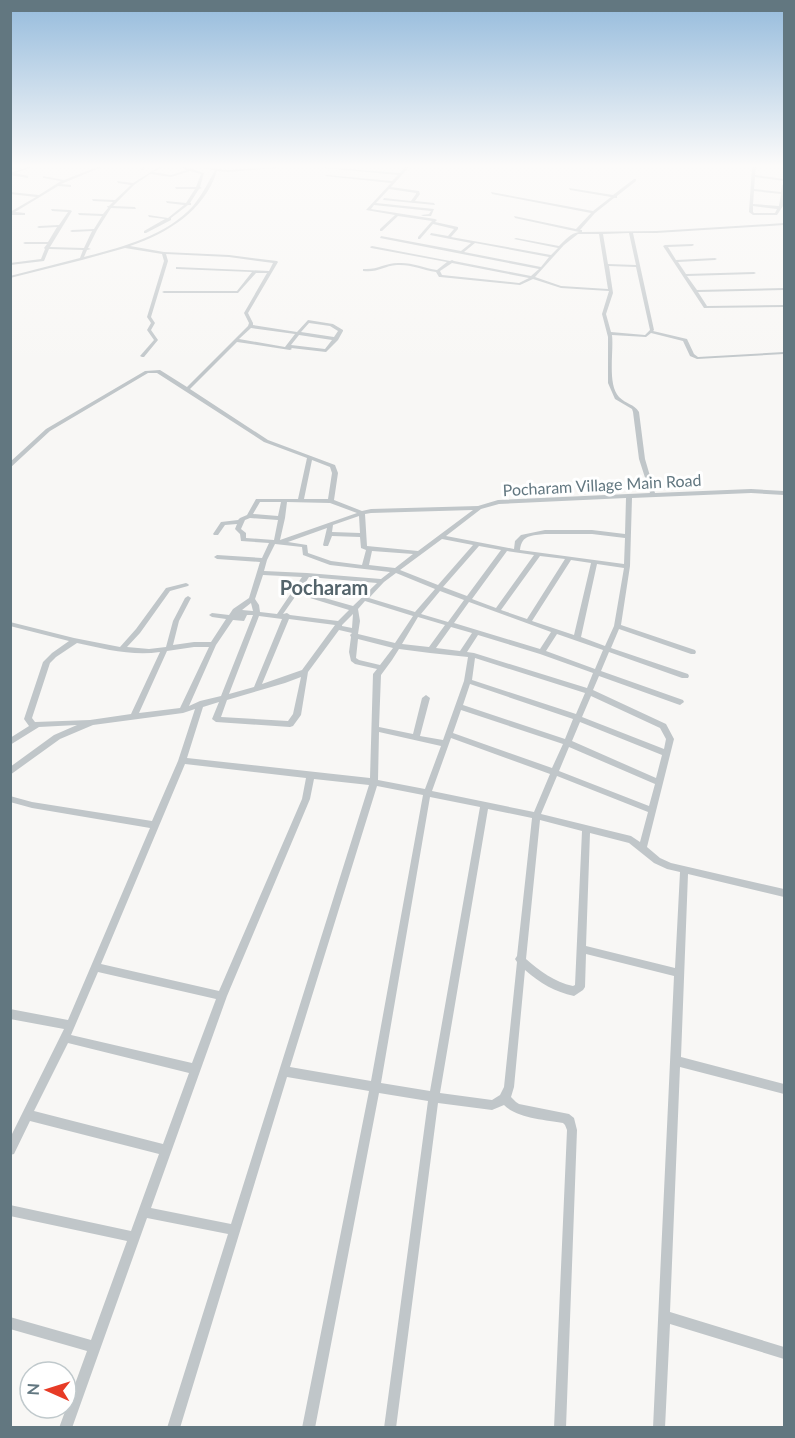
<svg xmlns="http://www.w3.org/2000/svg" width="795" height="1438" font-family="Lato,sans-serif">
<style>
.lines{fill:none;stroke-linecap:round;stroke-linejoin:round}
.street{fill:#c0c6c9;fill-rule:evenodd}
.labels{text-anchor:middle;stroke-width:6;stroke-linejoin:round;paint-order:stroke}
.street-label{font-size:16px;fill:#627780;stroke:#fff}
.quarter-label{font-size:20px;font-weight:bold;fill:#54646b;stroke:#fff}
</style>
<rect width="100%" height="100%" fill="#f8f7f5"/>
<g class="lines">
<g class="street">
<path d="M10,167H15L10,169Z"/>
<path d="M28,167H33L15,173L28,176V178L10,175V173Z"/>
<path d="M97,167H102L61,184L71,185V187L58,186L15,212L25,213V215H10V212L36,197L10,194V192L39,195L61,181L43,178V176L64,180Z"/>
<path d="M142,167H146L143,170H141Z"/>
<path d="M159,167H163L153,172L171,175L187,170L180,167H185L204,173L200,187L202,188L199,189L190,203H191V205H188L171,218V220L146,233H144V231L165,219L149,217L148,215L168,218L184,205L167,203L166,201L186,203L195,189H176L175,187H196L201,174L190,171L171,177L150,174L134,185L113,206L135,207L136,209L111,208L97,230L88,248L91,249L87,250L84,257C122,247 166,236 193,206C202,195 208,183 215,170L196,167L228,170L278,167L276,168L228,172L217,171C204,211 168,233 130,246L164,252L229,255L277,261L278,262L248,313L253,323V325L297,332L308,320L333,324L343,330V331L338,340L326,352L291,348L292,349L290,350L237,342L190,389L268,440L335,465L338,473L334,500L362,511L371,509L478,506L498,500L650,493L639,459L633,412L632,409L615,399L608,383V337L602,314L609,291L561,288L533,279L520,285L440,277H439L436,272C423,270 410,264 397,265C383,266 378,273 363,271V269H364C377,270 385,263 398,263C411,262 424,268 437,270L447,262L371,248L370,247L372,246L450,261L452,260L454,261L531,276L539,269L380,238L381,236L461,251L471,243L430,235L431,233L448,236L454,229L433,224L420,239H418V237L432,221L398,216L382,231H380V229L395,215L366,210L391,183L325,176L327,175L392,181L398,175L324,168L322,167L400,173L405,167H409L391,187L419,191L420,194L415,201L434,203L435,205L383,200L384,198L411,201L416,194V193L389,189L376,203L434,209L431,216H423L421,215L429,214L431,211L374,205L371,209L435,219L437,220L435,222L458,227V229L451,237L551,255L558,248L514,239L516,238L559,246C565,240 571,233 579,232L515,218L514,216L576,229L591,213L492,194L491,192L593,211L611,197L570,190L569,188L613,195L634,179H636V181L617,196V198H614L595,213L580,230H582V232L656,231L784,223V225L656,233H633L654,330L653,331L687,339L694,354L698,357L784,352V354L697,359L690,356L683,341L651,333L646,337L612,335C614,352 607,384 619,397C626,404 634,404 639,412L645,459L655,493L751,489L784,491V495L751,493L632,498L630,566L621,625L695,650L696,652L695,654H691L619,629L611,648L688,674L689,676L688,678H682L609,652L601,671L683,700L684,702L680,705L677,704L599,676L593,690L666,724L674,739L647,847L660,858L671,863L784,889V897L688,874L681,1057L784,1084V1094L680,1067L670,1312L784,1347V1359L670,1324L665,1428H653L674,976L586,954L585,987L583,990L574,996C555,992 540,983 525,970L514,1087L511,1097L516,1102L519,1104L569,1114L574,1118L577,1130L566,1428H554L567,1130L565,1125L563,1123C546,1120 516,1118 504,1105L492,1110L438,1103L396,1428H384L428,1101L379,1093L315,1428H302L369,1091L287,1077L180,1428H167L228,1234L147,1218L72,1428H59L87,1351L10,1329V1317L91,1340L127,1241L10,1216V1205L131,1231L159,1154L30,1121L14,1154L10,1155V1138L64,1029L10,1019V1009L68,1020L150,828L32,808L10,802V796L32,802L152,821L178,761L195,709L183,713L93,725L60,739L10,775V767L54,735L77,725L39,727L10,745V738L29,726L24,719L43,662L52,653L69,641L10,626V622L74,638L120,647L136,629L166,588L186,583L188,584L189,585L188,586L170,591L140,633L127,647L149,649L166,647L173,621L185,598L188,596L191,598L179,621L173,645L194,642H211L226,619L212,617L209,615L212,613L229,615L233,609L249,598L260,562L217,559L214,557L217,555L262,558L269,543L241,541L240,534L235,529L237,524L225,525L218,535H214L213,534L221,522L238,520L240,518L247,515L256,499H298L307,458L264,442L157,373H148L50,431L10,468V462L46,429L145,371L160,370L187,387L248,326L249,323L244,313L267,273H256L238,293H164L162,292L164,291H237L252,272L177,269H176V267L269,271L273,263L229,257L166,254L168,261L151,317L155,323L151,330L158,340L144,357H142L140,356L154,340L147,330L151,323L147,317L164,261L162,254L125,248L82,260L10,278V276L80,258L83,250L49,249L44,261L10,265V263L41,259L45,249L44,248L47,244H25L23,243L25,242H48L57,227L39,228L37,227L39,226L59,225L68,212L52,211L51,209L70,210L72,211L50,247L84,248L92,231L72,232L70,231L72,230L94,229L102,216L79,215L78,213L103,214L108,208L107,206H109L113,202L93,201L92,199L115,200L131,185L118,183L117,181L133,183ZM629,233L636,265L608,264L603,234ZM578,234H599L608,289L561,286L535,277L564,245ZM475,243L549,257L541,267L464,252ZM452,263L529,278L519,283L442,275L440,271ZM609,266L636,267L650,330L645,335L611,332L606,314L613,293ZM309,323L330,326L338,331L334,337L301,332ZM251,328L295,334L285,347L239,339ZM299,335L332,340L325,349L291,345ZM312,460L330,467L332,473L328,499H304ZM626,498L625,534L592,530H545L521,535L515,541L514,549L446,536L481,509L499,504ZM260,502H281L278,516L253,514ZM287,502L330,503L357,513L280,540L285,518ZM473,510L418,551L367,546L365,514L371,513ZM359,516L360,533L332,532L333,525ZM250,518L278,520L274,540L246,538V533L241,529L245,520ZM327,528L323,545L324,546H328L332,536L360,537L361,548L366,550L362,565L331,561L308,553L307,545L288,542ZM545,534H592L625,538L624,564L520,550C522,534 532,536 545,534ZM442,539L473,545L438,585L400,570ZM275,544L302,547L303,555L330,565L390,572L381,579L307,573L264,571L267,560ZM479,546L501,550L467,596L443,587ZM372,551L413,554L395,568L369,565ZM507,551L534,555L496,608L472,599ZM540,556L565,559L527,619L501,610ZM571,560L591,563L574,635L532,621ZM597,564L624,568L614,626L605,646L581,637ZM396,573L435,589L415,612L369,598L384,582ZM263,575L302,577L277,614L260,612L259,605L255,599ZM309,577L377,583L353,606L300,591ZM440,591L464,600L448,622L421,614ZM297,594L349,610L338,621L290,615L287,613L283,614ZM365,601L413,616L395,643L358,634L360,621L358,609ZM469,602L551,632L540,649L454,623ZM251,603L253,611L242,610ZM353,614L352,628L342,626V625ZM247,615H253L221,696L200,701L189,706L216,645L233,620L244,621ZM259,616L282,619L254,687L229,694ZM418,617L445,625L429,647L402,644ZM289,619L335,625L302,670L262,684ZM451,627L472,633L460,651L436,648ZM339,630L352,633L350,635L351,637L349,652L351,661L355,664L377,669L373,674L370,778L187,758L203,707L219,702L212,719L216,722L290,727L293,726L301,715L308,672ZM557,634L603,650L595,669L546,651ZM478,635L540,654L593,673L587,688L474,653L467,652ZM358,639L393,648L380,665L359,660L356,658ZM77,643C104,649 132,656 160,652L131,714L90,720L35,722L32,718L50,663L56,657ZM194,647H209L180,708L139,713L167,651ZM399,649L430,653L468,657L464,681L443,740L420,736L430,698L426,695L422,698L413,734L379,727L381,675L392,660ZM475,658L585,693L576,714L472,680ZM301,677L293,714L288,721L221,717L227,700L285,683ZM470,684L573,719L565,739L463,705ZM591,696L660,728L666,739L664,749L582,717ZM461,710L563,744L552,768L453,733ZM580,722L662,755L656,778L572,741ZM379,732L441,746L425,789L378,780ZM451,738L550,774L534,812L432,791ZM569,747L655,784L649,806L559,771ZM185,764L306,778L302,799L219,991L101,964ZM557,776L648,812L640,842L631,836L541,814ZM314,779L369,785L231,1224L151,1208L227,996L310,799ZM377,786L423,795L371,1081L290,1067ZM430,797L480,807L430,1091L381,1083ZM488,809L532,818L517,956L515,959L517,962L504,1087L500,1095L492,1100L440,1093ZM540,820L582,831L575,985L573,986C554,982 540,971 526,959ZM590,833L629,843L654,863L667,869L680,872L675,968L586,946ZM98,972L216,999L192,1063L71,1035ZM68,1043L189,1073L163,1144L34,1111Z"/>
<path d="M752,167H756L755,175L784,179V181L755,177L754,189L781,192L782,185L784,184L783,206L777,215H753L749,212ZM754,191L781,194L779,206L753,204ZM753,206L777,209L775,213H754L753,212Z"/>
<path d="M693,244L694,245L692,246L668,247L676,260L715,258L717,259L715,260L678,262L686,274L754,272L756,273L754,274L687,276L697,290L784,288V290L698,292L707,306L784,305V307L704,308L663,246L665,245Z"/>
</g>
</g>
<linearGradient id="sky" x2="0" y2="1"><stop stop-color="#95bbdc"/><stop offset="0.45" stop-color="#fcfbfa"/><stop offset="1" stop-color="#fcfbfa" stop-opacity="0"/></linearGradient>
<rect width="795" height="368" fill="url(#sky)"/>
<g class="labels">
<g class="street-label">
<text transform="translate(602 485) rotate(-3)" y="6">Pocharam Village Main Road</text>
</g>
<g class="quarter-label">
<text x="324" y="595">Pocharam</text>
</g>
</g>
<rect width="795" height="1438" fill="none" stroke="#627780" stroke-width="24"/>
<g transform="translate(48 1390) rotate(273)"><circle r="28" fill="#ffffff" stroke="#c0c9cc" stroke-width="1.5"/>
<path d="M0-4.5L10 22L0 15L-10 22Z" fill="#e73b26"/>
<text y="-9" font-size="16" font-weight="bold" text-anchor="middle" fill="#627780">N</text>
</g>
</svg>
